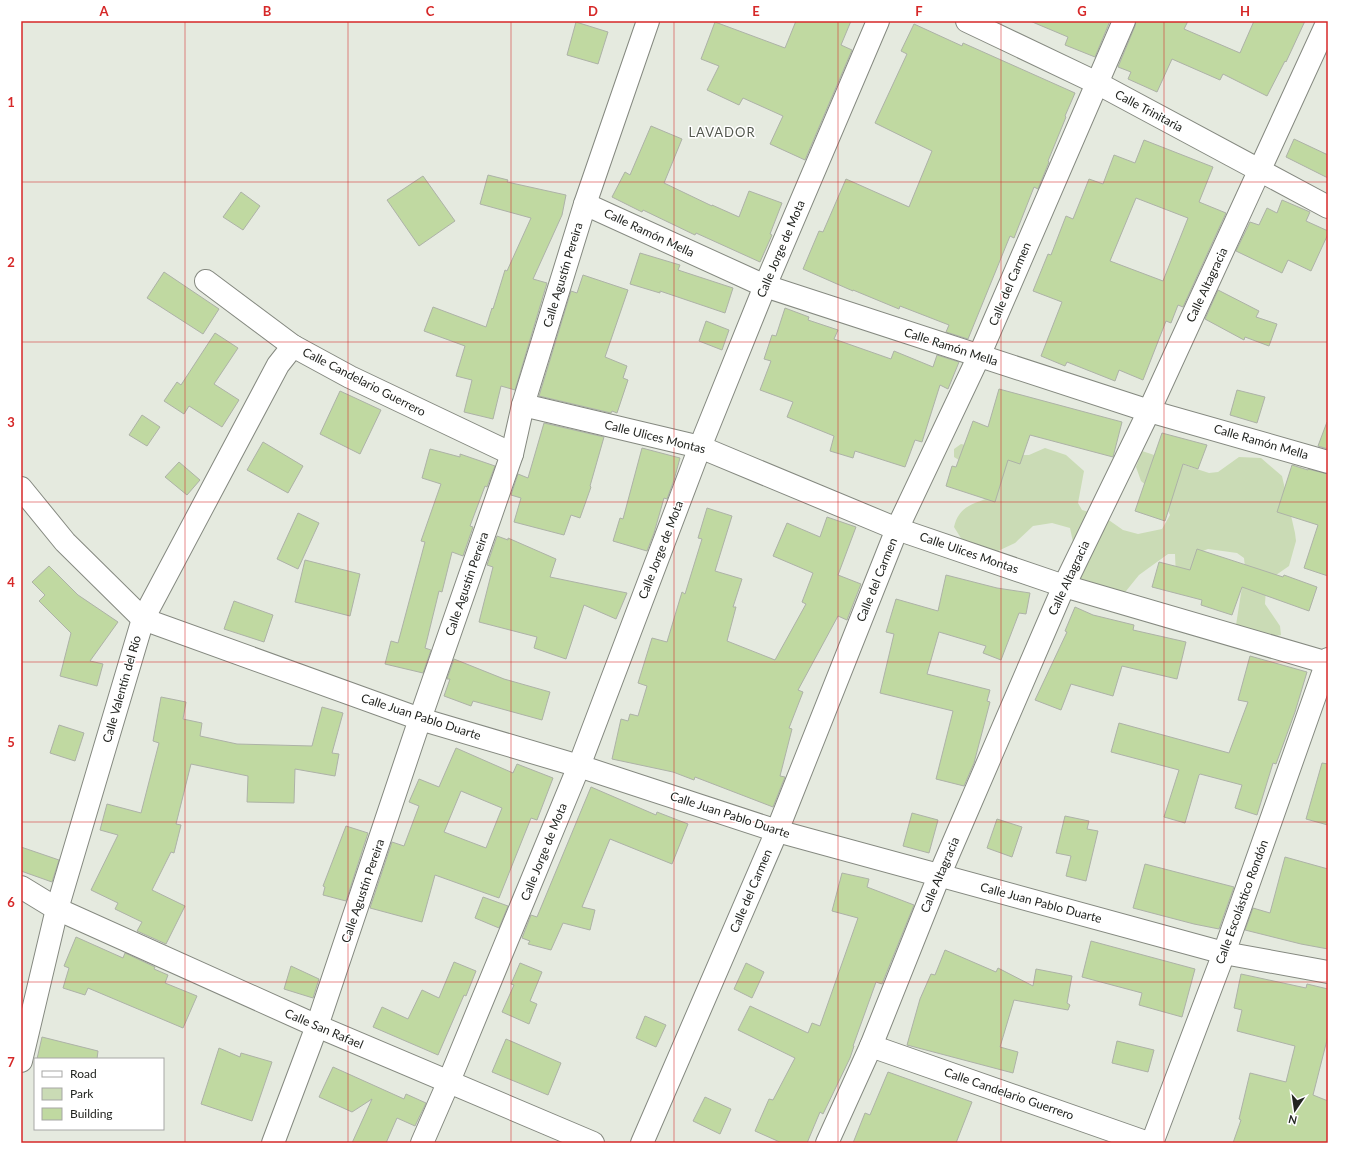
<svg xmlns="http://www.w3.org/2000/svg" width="1349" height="1164" font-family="Lato,sans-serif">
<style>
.green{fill:#cadbb5}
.building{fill:#c0d9a1;stroke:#adb2a7;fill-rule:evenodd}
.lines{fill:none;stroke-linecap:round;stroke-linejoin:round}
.street-casing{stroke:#858980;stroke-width:24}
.street{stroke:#fff;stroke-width:22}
.grid{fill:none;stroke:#d62828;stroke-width:1;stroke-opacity:0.55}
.labels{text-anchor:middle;stroke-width:3;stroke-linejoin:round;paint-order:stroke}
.street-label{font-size:12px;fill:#222420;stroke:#fff}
.neighbourhood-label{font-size:13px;letter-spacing:1px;fill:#54584f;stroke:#fff}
.neatline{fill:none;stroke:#d62828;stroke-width:1.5}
.grid-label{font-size:13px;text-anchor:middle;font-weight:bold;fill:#d62828}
</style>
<rect width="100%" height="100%" fill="#e5eadf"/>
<path class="green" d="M961,444L1013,455H1029L1045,448L1066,455L1084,471L1078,503L1082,510L1103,516L1123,530L1138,534L1162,529L1170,515L1163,500L1141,481L1136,467L1142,451L1209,473L1218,472L1239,457L1261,458L1282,476L1295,533L1296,541L1289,566L1269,580L1266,588L1265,604L1280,626L1281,635C1260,638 1253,635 1236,625L1245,568L1244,558L1237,553L1208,549L1200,552L1191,574L1176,578L1175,554H1168L1139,575L1122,596L1081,579L1070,528L1052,523L1033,526L1015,543L998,551L964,543L954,527C959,506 973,504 991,497L985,476L954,457V449Z"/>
<g class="building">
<path d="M796,21H851L841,45L852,50L805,160L770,144L783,116L743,98L739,105L707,90L719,66L701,59L715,22L785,48Z"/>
<path d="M1030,21H1110L1095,57L1065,45L1068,37Z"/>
<path d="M1136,21H1188L1184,29L1240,53L1254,21H1305L1286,62L1285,61L1267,96L1223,74L1220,80L1172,59L1157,92L1128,79L1131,72L1118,67L1135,26Z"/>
<path d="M576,22L608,32L598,64L567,55Z"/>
<path d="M914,24L962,46L963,43L1075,93L1065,116L1066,117L1048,161L1049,162L1038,189L1034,187L1014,238L1010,236L968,339L946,332L949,325L900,306L899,309L853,290V291L803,269L819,231L823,232L846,179L909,207L932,151L875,123L907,54L901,51Z"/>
<path d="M651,126L682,139L664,183L712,206V205L739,217L749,191L782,203L770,234L772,235L760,262L696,233L695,235L643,210L642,212L612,197L625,172L630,175Z"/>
<path d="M1294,139L1328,155V178L1286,157Z"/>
<path d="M1144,140L1213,167L1199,202L1226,213L1183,307L1178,305L1171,323L1166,321L1143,380L1119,370L1115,381L1067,362L1065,366L1041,356L1062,302L1033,291L1048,254L1051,255L1066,216L1073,219L1089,179L1103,184L1114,155L1135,163ZM1136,198L1188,218L1163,281L1110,261Z"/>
<path d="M488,175L508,180L507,182L566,195L562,215L533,279L547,283L515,390L501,386L493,419L464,412L472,380L456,376L465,346L424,331L433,307L486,327L492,308L493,309L505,270L507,271L531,218L480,204Z"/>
<path d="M423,176L455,221L419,246L387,200Z"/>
<path d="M241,192L260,206L243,230L223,217Z"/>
<path d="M1282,200L1310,212L1306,221L1328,231V234L1311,271L1288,260L1282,273L1236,251L1250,222L1259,225L1267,208L1277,213Z"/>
<path d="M640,253L680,265L678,270L733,288L725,313L660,291V293L630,284Z"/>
<path d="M164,272L219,309L203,334L147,298Z"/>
<path d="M583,275L628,290L605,357L627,366L623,378L628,380L617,413L612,411L611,413L539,396L571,291L577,293Z"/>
<path d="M1218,290L1259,311L1256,317L1277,324L1269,346L1245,337L1244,340L1205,319Z"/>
<path d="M785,308L809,317L808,320L838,330L834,339L891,359L894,351L933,367L937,355L959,362L948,389L940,385L922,442L915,440L905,467L855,451L853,458L830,451L834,436L787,417L793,402L760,390L771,361L764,359L772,335L776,336Z"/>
<path d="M706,321L729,330L722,350L699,341Z"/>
<path d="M215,333L238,348L214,384L239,400L222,427L189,406L184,414L164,401L177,382L181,385Z"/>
<path d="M999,389L1122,422L1113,457L1030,435L1020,464L1008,460L995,502L946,486L952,466L956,467L973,421L988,427Z"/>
<path d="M1237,390L1265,397L1257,423L1230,415Z"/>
<path d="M340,391L381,410L360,454L320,434Z"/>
<path d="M142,415L160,427L147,446L129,435Z"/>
<path d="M1327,422H1328V449L1318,446Z"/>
<path d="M544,423L604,437L590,486L591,487L580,518L571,515L564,535L514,522L521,498L511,495L518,474L528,478Z"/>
<path d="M1162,433L1207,445L1198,469L1183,464L1165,521L1135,511Z"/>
<path d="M263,442L303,466L288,493L247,470Z"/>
<path d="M642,448L680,458L674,480L667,499L664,498L654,533L647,551L613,541L620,518L623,519Z"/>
<path d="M430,449L460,457V454L495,466L487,487L485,486L470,526L473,527L463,556L452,552L442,592L439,591L425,648L431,650L423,673L385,664L391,641L398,643L425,542L421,541L441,484L422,478Z"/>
<path d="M179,462L200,480L187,495L165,477Z"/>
<path d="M1292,465L1308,470V469L1328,474V576L1304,568L1318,525L1277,512Z"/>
<path d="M707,508L732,516L715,571L742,579L733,607H736L727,641L775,660L806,604L802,602L813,573L773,556L787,523L820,537L827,517L856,527L838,575L861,584L847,620L838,616L798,690L803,692L789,728L792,729L780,776L785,777L773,807L695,777L694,780L673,772L612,759L621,719L628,721L630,714L638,716L647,686L638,683L652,638L667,642L682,592L685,594L702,539L698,538Z"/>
<path d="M298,513L319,523L298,569L277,559Z"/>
<path d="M497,536L508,540V538L556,559L550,577L627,593L616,619L584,605L566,659L534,648L537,637L479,622L493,567L487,565Z"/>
<path d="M1197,549L1283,577L1284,575L1317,587L1309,611L1242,587L1232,615L1201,605L1202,600L1152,587L1159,562L1190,570Z"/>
<path d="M305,560L360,574L350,616L295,602Z"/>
<path d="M49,566L78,595L118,622L90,661L103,664L97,686L60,676L71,633L39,601L45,595L32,582Z"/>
<path d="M946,575L997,588L1030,593L1026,614L1019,613L1001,660L983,653L986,646L939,632L927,674L990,690L987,701L990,702L974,763L964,786L936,779L953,711L880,693L894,634L886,632L896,599L938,611Z"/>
<path d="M234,601L273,615L264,642L224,629Z"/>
<path d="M1075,607L1093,615L1134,625L1133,630L1186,642L1177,679L1122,666L1113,696L1071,684L1061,710L1035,700L1067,632L1065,631Z"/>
<path d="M1250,656L1307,672L1295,712L1276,764L1273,763L1257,815L1235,808L1242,785L1200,774L1199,775L1185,823L1164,817L1179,770L1111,752L1119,723L1229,753L1248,702L1238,700Z"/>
<path d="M454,659L504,679L550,692L542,720L473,701L471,706L444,696L450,679H447Z"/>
<path d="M161,697L186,702L183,719L202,723L200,736L237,744L312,746L322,707L343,713L332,753L339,754L335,776L295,769L294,803L247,802L248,776L191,764L176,824L181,825L174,853L171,852L152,890L185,906L166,944L137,931L142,922L115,909L118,903L91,890L118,835L100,830L107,804L141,813L159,743L153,741Z"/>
<path d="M59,725L84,733L75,761L50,753Z"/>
<path d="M456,748L513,773L517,764L553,778L537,820L531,818L499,898L435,875L422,922L370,908L392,842L404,846L419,806L409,802L419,779L439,787ZM461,791L502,808L486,848L444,832Z"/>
<path d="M1322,763L1328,764V825L1306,819Z"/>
<path d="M591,787L656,815L657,812L688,824L672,864L610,839L582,907L595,910L590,930L563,923L551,950L528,944L530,941L522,938L531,915L537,917Z"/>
<path d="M912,813L938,820L929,853L903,846Z"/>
<path d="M1065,816L1089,821L1087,829L1098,831L1086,881L1066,876L1071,856L1056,853Z"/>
<path d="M997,819L1022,827L1012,857L987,848Z"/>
<path d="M346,826L368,833L346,901L323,895L325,887L323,886Z"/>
<path d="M21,847L59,860L52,882L21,871Z"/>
<path d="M1285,857L1328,869V949L1301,944L1245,930L1253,908L1270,913Z"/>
<path d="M1145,864L1234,887L1219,929L1194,924L1133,908Z"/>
<path d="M842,873L869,879L867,887L914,905L882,984L876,982L853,1046H854L850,1058L823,1114L820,1112L807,1143H782L755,1131L769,1099L773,1100L795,1058L738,1030L750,1006L808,1033L812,1023L820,1026L858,918L832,911Z"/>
<path d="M483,897L508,906L499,928L475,918Z"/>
<path d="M76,937L123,958L125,953L155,967L154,969L168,975L165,983L197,996L183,1028L88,988L85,995L63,988L69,968L64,966Z"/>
<path d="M1091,941L1195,969L1182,1017L1139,1005L1142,993L1082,977Z"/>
<path d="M945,950L996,972L998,968L1033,986L1036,969L1072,976L1067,1003L1070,1005L1068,1010L1014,1000L1000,1047L1018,1052L1013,1073L907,1045L920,999L931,974L935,975Z"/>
<path d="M454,962L476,971L466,996L464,995L438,1055L373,1027L382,1007L408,1019L422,990L439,998Z"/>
<path d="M520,963L542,972L530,1001L537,1004L529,1024L502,1012L514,985L511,984Z"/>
<path d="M746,963L764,972L752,998L734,989Z"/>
<path d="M291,966L319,979L313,998L284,989Z"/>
<path d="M1241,974L1306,988L1307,984L1328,989V1036L1313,1095L1328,1101V1143H1233L1241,1120L1239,1119L1250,1073L1286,1082L1295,1046L1237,1031L1242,1010L1234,1008Z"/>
<path d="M645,1016L666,1025L656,1047L636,1038Z"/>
<path d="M42,1037L98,1051L97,1059H37Z"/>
<path d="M506,1039L561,1063L548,1095L492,1072Z"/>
<path d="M1117,1041L1154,1050L1148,1072L1112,1063Z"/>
<path d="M219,1048L240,1057L241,1053L272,1062L252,1121L201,1104Z"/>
<path d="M333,1067L404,1099L406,1094L426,1103L415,1126L397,1118L386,1143H352L372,1099L352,1112L319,1097Z"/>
<path d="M888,1072L972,1102L956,1143H853L865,1113L870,1115Z"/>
<path d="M705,1097L731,1109L720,1134L693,1121Z"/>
</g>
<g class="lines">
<g class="street-casing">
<g id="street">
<path d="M967,21L1097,83L1328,207"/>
<path d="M585,204L765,286L1149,411L1328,462"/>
<path d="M206,281L293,346L350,377L512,454"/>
<path d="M523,405L700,447L897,529L1064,586L1328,663"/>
<path d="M21,488L65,542L143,619L420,719L579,766L777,831L1224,953L1328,972"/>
<path d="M21,887L57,909L317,1026L593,1143"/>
<path d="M871,1046L1148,1143"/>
<path d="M21,1061L57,909L143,619L278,365L293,346"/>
<path d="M273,1143L317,1026L420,719L512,454L523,405L585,204L648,21"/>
<path d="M422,1143L449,1081L579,766L700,447L765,286L878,21"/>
<path d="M642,1143L777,831L897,529L979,356L1124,21"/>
<path d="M827,1143L871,1046L939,876L1064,586L1149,411L1328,21"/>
<path d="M1152,1143L1224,953L1328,659"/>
</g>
</g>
<use href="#street" class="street"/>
</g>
<path class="grid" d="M185,21V1143M348,21V1143M511,21V1143M674,21V1143M838,21V1143M1001,21V1143M1164,21V1143M21,182H1328M21,342H1328M21,502H1328M21,662H1328M21,822H1328M21,982H1328"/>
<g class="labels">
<g class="street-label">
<text transform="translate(1149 111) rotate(28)" y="4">Calle Trinitaria</text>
<text transform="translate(649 233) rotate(25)" y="4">Calle Ramón Mella</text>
<text transform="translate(781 249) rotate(-67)" y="4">Calle Jorge de Mota</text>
<text transform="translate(563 275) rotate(-73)" y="4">Calle Agustín Pereira</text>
<text transform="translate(1010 284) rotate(-67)" y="4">Calle del Carmen</text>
<text transform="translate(1207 285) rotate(-65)" y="4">Calle Altagracia</text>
<text transform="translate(951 347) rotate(18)" y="4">Calle Ramón Mella</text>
<text transform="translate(364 382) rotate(27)" y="4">Calle Candelario Guerrero</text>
<text transform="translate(655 437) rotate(14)" y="4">Calle Ulices Montas</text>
<text transform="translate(1261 442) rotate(16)" y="4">Calle Ramón Mella</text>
<text transform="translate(661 550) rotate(-69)" y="4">Calle Jorge de Mota</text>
<text transform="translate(969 553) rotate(19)" y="4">Calle Ulices Montas</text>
<text transform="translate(1069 578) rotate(-65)" y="4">Calle Altagracia</text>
<text transform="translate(877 580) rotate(-68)" y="4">Calle del Carmen</text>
<text transform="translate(467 584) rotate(-71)" y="4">Calle Agustín Pereira</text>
<text transform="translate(122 689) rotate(-74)" y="4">Calle Valentín del Río</text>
<text transform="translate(421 717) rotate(18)" y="4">Calle Juan Pablo Duarte</text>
<text transform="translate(730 815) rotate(18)" y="4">Calle Juan Pablo Duarte</text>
<text transform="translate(544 852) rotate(-68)" y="4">Calle Jorge de Mota</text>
<text transform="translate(940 875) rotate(-67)" y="4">Calle Altagracia</text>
<text transform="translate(363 891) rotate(-71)" y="4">Calle Agustín Pereira</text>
<text transform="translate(751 891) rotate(-67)" y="4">Calle del Carmen</text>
<text transform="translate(1242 902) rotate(-70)" y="4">Calle Escolástico Rondón</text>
<text transform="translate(1041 903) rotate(15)" y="4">Calle Juan Pablo Duarte</text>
<text transform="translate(324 1029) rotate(23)" y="4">Calle San Rafael</text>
<text transform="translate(1009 1094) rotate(19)" y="4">Calle Candelario Guerrero</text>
</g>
<g class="neighbourhood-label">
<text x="722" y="137">LAVADOR</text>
</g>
</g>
<rect width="1349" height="1164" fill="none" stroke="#ffffff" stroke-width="44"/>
<rect x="34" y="1058" width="130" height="72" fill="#ffffff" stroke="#a7a7a6"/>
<rect x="42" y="1071" width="20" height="6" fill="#ffffff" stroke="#a7a7a6"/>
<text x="70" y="1078" font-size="12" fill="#222420">Road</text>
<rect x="42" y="1088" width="20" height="12" fill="#cadbb5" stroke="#a7a7a6"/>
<text x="70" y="1098" font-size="12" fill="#222420">Park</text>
<rect x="42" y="1108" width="20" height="12" fill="#c0d9a1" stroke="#a7a7a6"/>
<text x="70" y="1118" font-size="12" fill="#222420">Building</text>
<g transform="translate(1295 1110) rotate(193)" stroke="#ffffff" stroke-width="3" paint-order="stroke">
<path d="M0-3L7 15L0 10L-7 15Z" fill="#222420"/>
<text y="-6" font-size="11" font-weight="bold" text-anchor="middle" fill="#222420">N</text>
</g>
<rect x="22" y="22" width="1305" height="1120" class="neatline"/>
<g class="grid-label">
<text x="104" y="16">A</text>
<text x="267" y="16">B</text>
<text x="430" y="16">C</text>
<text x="593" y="16">D</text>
<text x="756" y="16">E</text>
<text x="919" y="16">F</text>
<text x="1082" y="16">G</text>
<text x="1245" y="16">H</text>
<text x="11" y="107">1</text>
<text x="11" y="267">2</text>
<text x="11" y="427">3</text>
<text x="11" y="587">4</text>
<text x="11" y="747">5</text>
<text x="11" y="907">6</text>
<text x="11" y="1067">7</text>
</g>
</svg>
